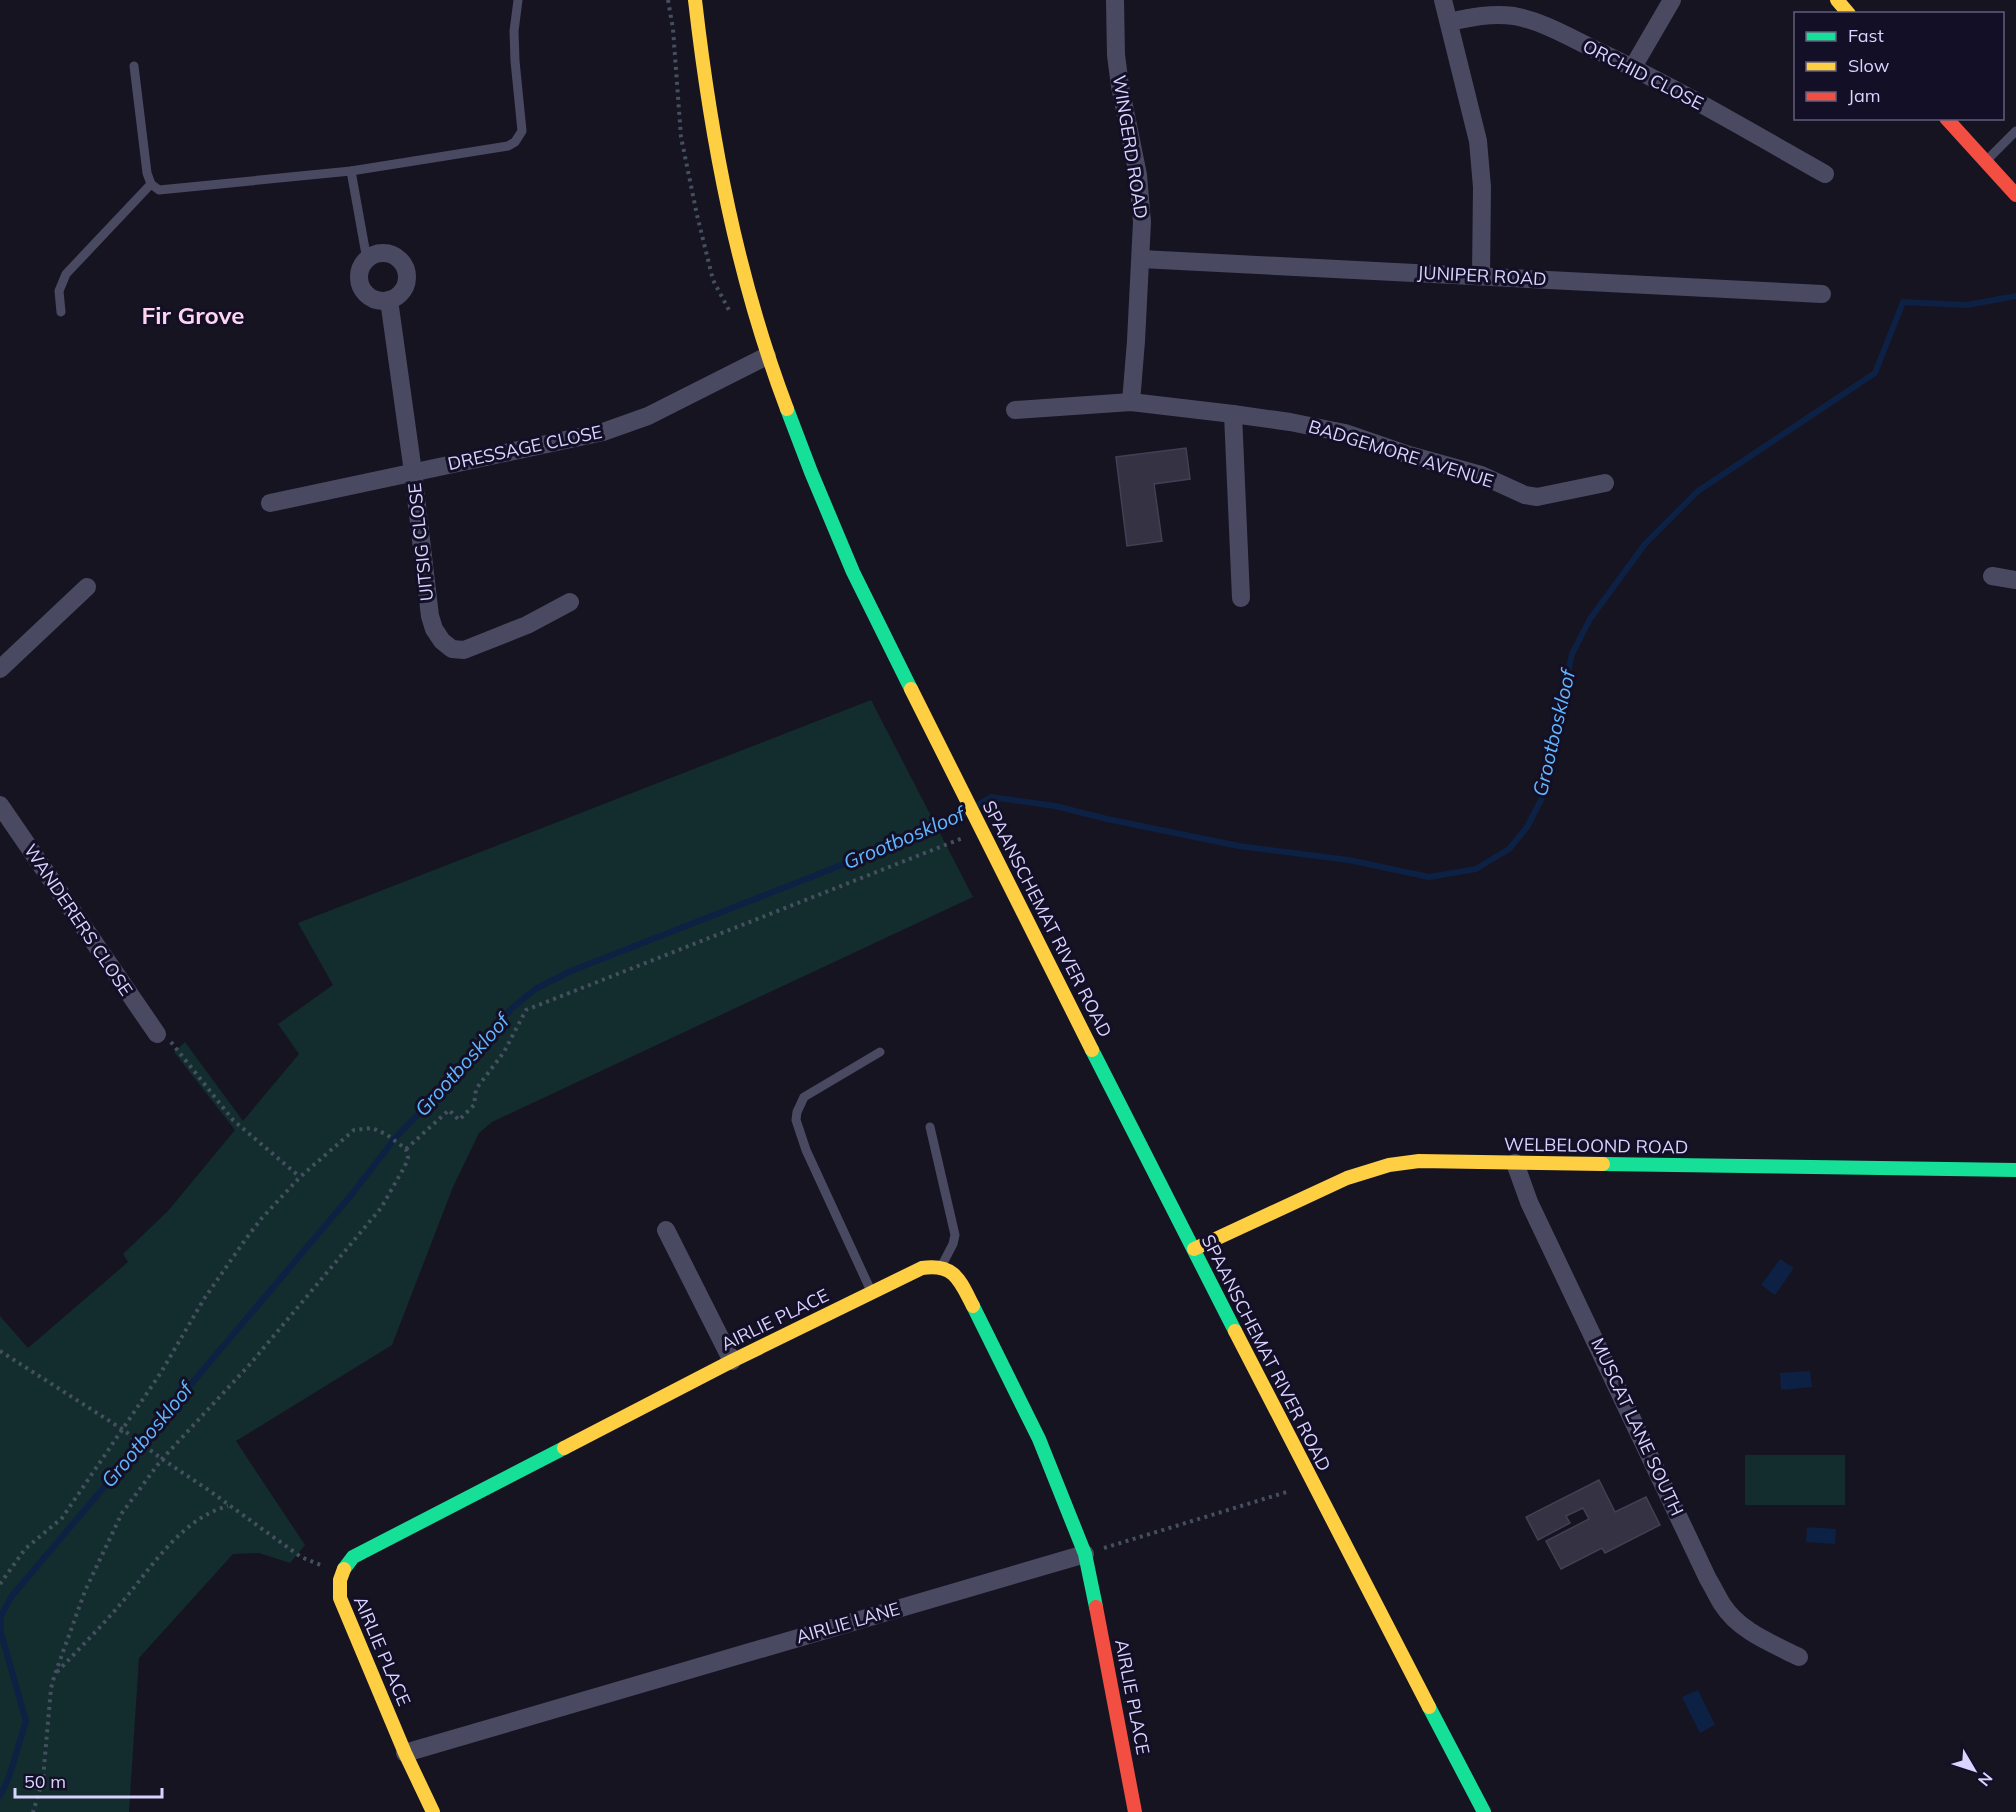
<svg xmlns="http://www.w3.org/2000/svg" width="2016" height="1812" font-family="Mulish,sans-serif">
<style>
.green{fill:#132c2d}
.water{fill:#0d2144}
.lines{fill:none;stroke-linecap:round;stroke-linejoin:round}
.stream{stroke:#0d2144;stroke-width:6}
.building{fill:#343243;stroke:#433f54;stroke-width:1.5}
.path{stroke:#44505f;stroke-width:4;stroke-dasharray:3 4.5;stroke-linecap:butt}
.lane{stroke:#4a4962;stroke-width:9}
.street{stroke:#4a4962;stroke-width:18}
.fast{stroke:#16e098;stroke-width:14}
.slow{stroke:#ffcf43;stroke-width:14}
.jam{stroke:#f24e42;stroke-width:14}
.labels{text-anchor:middle;stroke-width:6;stroke-linejoin:round;paint-order:stroke}
.street-label{font-size:18px;fill:#d9d4ff;stroke:#130f26}
.water-label{font-size:20px;font-style:italic;fill:#62b6ff;stroke:#130f26}
.district-label{font-size:24px;font-weight:bold;fill:#ffd6f0;stroke:#130f26}
</style>
<rect width="100%" height="100%" fill="#161421"/>
<g class="green">
<path d="M871,700L973,897L492,1122L479,1133L453,1187L392,1345L236,1441L305,1545L290,1563L259,1553L233,1554L139,1658L129,1812H0V1316L28,1348L128,1262L123,1254L168,1211L235,1130L174,1052L185,1042L243,1121L299,1054L278,1024L333,985L298,923Z"/>
<rect x="1745" y="1455" width="100" height="50"/>
</g>
<g class="water">
<path d="M1780,1259L1794,1268L1775,1295L1761,1285Z"/>
<path d="M1810,1371L1812,1387L1781,1390L1780,1373Z"/>
<path d="M1807,1527L1836,1529L1835,1544L1806,1542Z"/>
<path d="M1698,1690L1715,1725L1700,1733L1682,1697Z"/>
</g>
<g class="lines">
<g class="stream">
<path d="M976,806L991,797L1055,806L1107,819L1239,846L1349,860L1429,877L1476,869L1509,849L1527,827L1541,800L1572,654L1590,619L1645,544L1698,491L1875,373L1903,302L1967,305L2016,296"/>
<path d="M0,1796L9,1777L26,1721L1,1633V1616L11,1597L352,1194L396,1137L460,1072L510,1010L535,989L571,971L954,821L965,814"/>
</g>
</g>
<g class="building">
<path d="M1186,448L1190,479L1154,484L1162,541L1127,546L1116,457Z"/>
<path d="M1599,1480L1615,1512L1646,1497L1660,1525L1605,1553L1602,1548L1561,1569L1546,1541L1589,1519L1583,1508L1566,1516L1570,1523L1538,1540L1526,1517Z"/>
</g>
<g class="lines">
<g class="path">
<path d="M668,0L673,29L681,137L697,215L713,280L730,312"/>
<path d="M171,1042L233,1120L300,1177"/>
<path d="M406,1149L449,1110L459,1120L474,1105L476,1089L504,1052L526,1010L963,838"/>
<path d="M0,1351L122,1429L162,1459L207,1489L301,1557L323,1566"/>
<path d="M1104,1548L1290,1491"/>
<path d="M0,1584L25,1549L62,1518L160,1374L204,1299L245,1240L261,1219L300,1177L354,1130L372,1128L386,1134L406,1149L408,1158L405,1166L381,1208L251,1363L162,1459L122,1513L85,1591L55,1674L51,1688L43,1779L33,1812"/>
<path d="M57,1672C77,1651 98,1630 117,1608C149,1572 179,1519 228,1506"/>
</g>
<g class="lane">
<path d="M134,66L147,173L151,184L159,190L351,171L508,146L515,142L522,131L515,61L514,31L518,0"/>
<path d="M1986,161L2016,131"/>
<path d="M351,171L367,260"/>
<path d="M61,312L59,291L66,274L151,184"/>
<path d="M930,1127L955,1235L953,1244L942,1265"/>
<path d="M871,1291L806,1150L796,1120L797,1112L804,1097L880,1052"/>
</g>
<g class="street">
<path d="M1115,0L1116,55L1120,86L1138,175L1142,222L1136,341L1131,402"/>
<path d="M1443,0L1478,141L1482,187L1481,276"/>
<path d="M1450,22C1471,17 1492,13 1514,16C1542,21 1569,37 1594,49C1673,86 1749,131 1825,174"/>
<path d="M1633,67L1672,0"/>
<circle cx="383" cy="277" r="24"/>
<path d="M1141,259L1822,294"/>
<path d="M389,300L413,472L430,616L434,629L442,641L452,649L464,650L527,625L570,602"/>
<path d="M1015,410L1131,402L1233,414L1290,422L1345,433L1409,455L1481,475L1525,495L1537,497L1605,483"/>
<path d="M1233,414L1241,598"/>
<path d="M270,503L603,432L648,416L767,356"/>
<path d="M1992,576L2016,580"/>
<path d="M0,669L87,587"/>
<path d="M0,805L157,1034"/>
<path d="M1515,1163L1529,1202L1708,1579C1713,1587 1717,1596 1722,1604C1739,1631 1771,1643 1799,1657"/>
<path d="M666,1230L732,1361"/>
<path d="M405,1753L1085,1554"/>
</g>
<g class="fast">
<path d="M787,409L811,472L853,572L911,689"/>
<path d="M1092,1050L1235,1331"/>
<path d="M1603,1164L2016,1170"/>
<path d="M973,1306L1039,1439L1085,1554L1096,1607"/>
<path d="M344,1569L353,1557L564,1448"/>
<path d="M1429,1707L1484,1812"/>
</g>
<g class="slow">
<path d="M695,0C711,140 737,277 787,409"/>
<path d="M1837,0L1849,14"/>
<path d="M911,689L1092,1050"/>
<path d="M1194,1249L1347,1178L1389,1165L1419,1161L1603,1164"/>
<path d="M1235,1331L1429,1707"/>
<path d="M564,1448L732,1361L922,1268C955,1263 960,1281 973,1306"/>
<path d="M344,1569L340,1580V1598L405,1753L433,1812"/>
</g>
<g class="jam">
<path d="M1946,118L2016,195"/>
<path d="M1096,1607L1135,1812"/>
</g>
</g>
<g class="labels">
<g class="street-label">
<text transform="translate(1643 75) rotate(27)" y="6">ORCHID CLOSE</text>
<text transform="translate(1130 147) rotate(81)" y="6">WINGERD ROAD</text>
<text transform="translate(1482 276) rotate(3)" y="6">JUNIPER ROAD</text>
<text transform="translate(525 448) rotate(-12)" y="6">DRESSAGE CLOSE</text>
<text transform="translate(1401 454) rotate(17)" y="6">BADGEMORE AVENUE</text>
<text transform="translate(421 542) rotate(-96)" y="6">UITSIG CLOSE</text>
<text transform="translate(1047 919) rotate(63)" y="6">SPAANSCHEMAT RIVER ROAD</text>
<text transform="translate(78 920) rotate(56)" y="6">WANDERERS CLOSE</text>
<text transform="translate(1596 1146) rotate(1)" y="6">WELBELOOND ROAD</text>
<text transform="translate(775 1320) rotate(-26)" y="6">AIRLIE PLACE</text>
<text transform="translate(1266 1353) rotate(63)" y="6">SPAANSCHEMAT RIVER ROAD</text>
<text transform="translate(1637 1427) rotate(65)" y="6">MUSCAT LANE SOUTH</text>
<text transform="translate(848 1623) rotate(-16)" y="6">AIRLIE LANE</text>
<text transform="translate(382 1651) rotate(67)" y="6">AIRLIE PLACE</text>
<text transform="translate(1132 1697) rotate(79)" y="6">AIRLIE PLACE</text>
</g>
<g class="water-label">
<text transform="translate(1554 733) rotate(-77)" y="7">Grootboskloof</text>
<text transform="translate(904 838) rotate(-23)" y="7">Grootboskloof</text>
<text transform="translate(462 1065) rotate(-48)" y="7">Grootboskloof</text>
<text transform="translate(147 1435) rotate(-50)" y="7">Grootboskloof</text>
</g>
<g class="district-label">
<text x="193" y="324">Fir Grove</text>
</g>
</g>
<rect x="1794" y="12" width="210" height="108" fill="#130f26" stroke="#625e7d" stroke-width="1.5"/>
<rect x="1806" y="32" width="30" height="9" fill="#16e098" stroke="#625e7d" stroke-width="1.5"/>
<text x="1848" y="42" font-size="18" fill="#d9d4ff">Fast</text>
<rect x="1806" y="62" width="30" height="9" fill="#ffcf43" stroke="#625e7d" stroke-width="1.5"/>
<text x="1848" y="72" font-size="18" fill="#d9d4ff">Slow</text>
<rect x="1806" y="92" width="30" height="9" fill="#f24e42" stroke="#625e7d" stroke-width="1.5"/>
<text x="1848" y="102" font-size="18" fill="#d9d4ff">Jam</text>
<g transform="translate(1974 1770) rotate(129)" stroke="#130f26" stroke-width="4.5" paint-order="stroke">
<path d="M0-4.5L10 22L0 15L-10 22Z" fill="#d9d4ff"/>
<text y="-9" font-size="16" font-weight="bold" text-anchor="middle" fill="#d9d4ff">N</text>
</g>
<path d="M15 1788v9h147v-9" fill="none" stroke="#d9d4ff" stroke-width="3"/>
<text x="24" y="1788" font-size="18" fill="#d9d4ff" stroke="#130f26" stroke-width="4.5" paint-order="stroke">50 m</text>
</svg>
